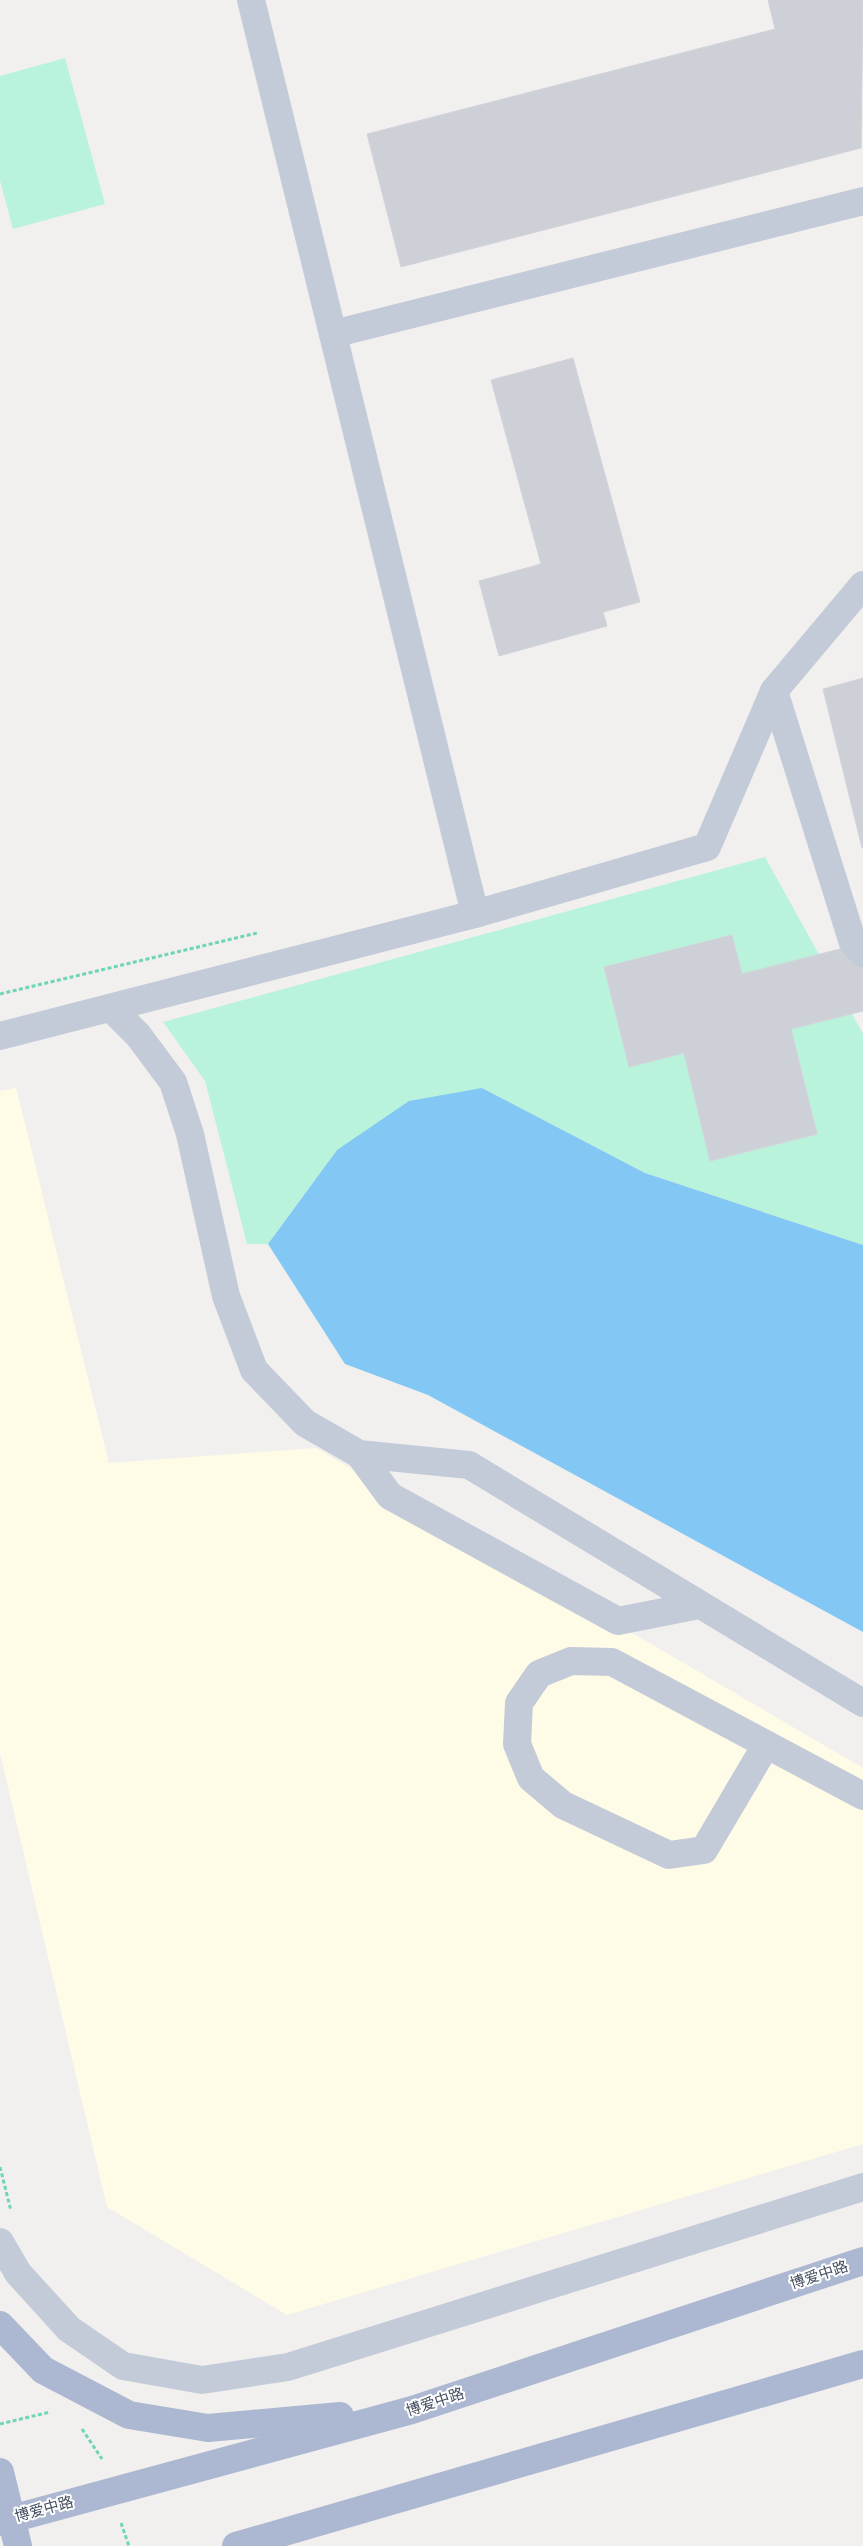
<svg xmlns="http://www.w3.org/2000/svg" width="863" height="2546" font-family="'IBM Plex Sans','Noto Sans SC',sans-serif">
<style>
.commercial{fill:#fefbe7}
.green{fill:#baf3db}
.water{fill:#83c7f4}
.building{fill:#ced0d7;stroke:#d3d3db}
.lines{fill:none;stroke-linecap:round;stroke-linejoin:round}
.path{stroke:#6ed5b6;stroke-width:3;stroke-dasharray:4 2.5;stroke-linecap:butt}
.minor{stroke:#c4cbd8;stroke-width:28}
.major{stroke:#acb8d1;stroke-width:28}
.labels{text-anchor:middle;stroke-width:4;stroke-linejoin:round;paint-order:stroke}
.street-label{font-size:15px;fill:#454e5f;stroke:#fff}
</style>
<rect width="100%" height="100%" fill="#f2f0ef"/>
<path class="commercial" d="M16,1088L109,1463L316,1448L863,1768V2144L287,2315L107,2207L0,1753V1091Z"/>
<g class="green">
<path d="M65,58L105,204L13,229L0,181V76Z"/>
<path d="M765,857L863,1034V1245L645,1173L482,1088L337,1150L268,1244H247L205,1081L163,1022Z"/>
</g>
<path class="water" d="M482,1088L645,1173L863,1245V1632L428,1395L345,1364L268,1244L337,1150L409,1101Z"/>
<g class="building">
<path d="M768,0H863L861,148L401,267L367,134L775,29Z"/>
<path d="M573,358L640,602L603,612L607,626L499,656L479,581L541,564L491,380Z"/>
<path d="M863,678V848H862L823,689Z"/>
<path d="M732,935L742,974L863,943V1011L791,1029L817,1134L710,1161L684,1053L629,1067L604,967Z"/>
</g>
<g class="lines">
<g class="path">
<path d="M0,994L257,933"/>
<path d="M0,2167L11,2211"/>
<path d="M0,2424L50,2412"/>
<path d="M82,2429L102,2459"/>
<path d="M121,2523L129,2546"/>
</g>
<g class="minor">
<path d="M251,0L475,914"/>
<path d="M333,334L863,201"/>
<path d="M774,691L853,943L863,953"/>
<path d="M111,1008L138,1035L173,1082L190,1134L226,1296L254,1370L305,1423L359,1454L469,1465L863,1703"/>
<path d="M0,1036L475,914L707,847L774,691L863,585"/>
<path d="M359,1454L390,1496L618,1621L699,1605"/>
<path d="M766,1745L704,1850L669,1855L563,1805L531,1778L517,1744L519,1703L539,1674L571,1661L612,1662L863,1796"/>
<path d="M0,2242L18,2273L69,2329L123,2366L202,2380L288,2367L863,2187"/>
</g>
<g class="major">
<path d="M0,2325L43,2370L129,2415L208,2428L340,2416"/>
<path d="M0,2472L18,2546"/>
<path d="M0,2522L412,2410L863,2261"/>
<path d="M236,2546L863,2364"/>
</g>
</g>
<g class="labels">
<g class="street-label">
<text transform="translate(819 2275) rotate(-18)" y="5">博爱中路</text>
<text transform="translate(435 2402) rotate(-18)" y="5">博爱中路</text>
<text transform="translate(44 2509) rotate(-15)" y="5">博爱中路</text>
</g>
</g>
</svg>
